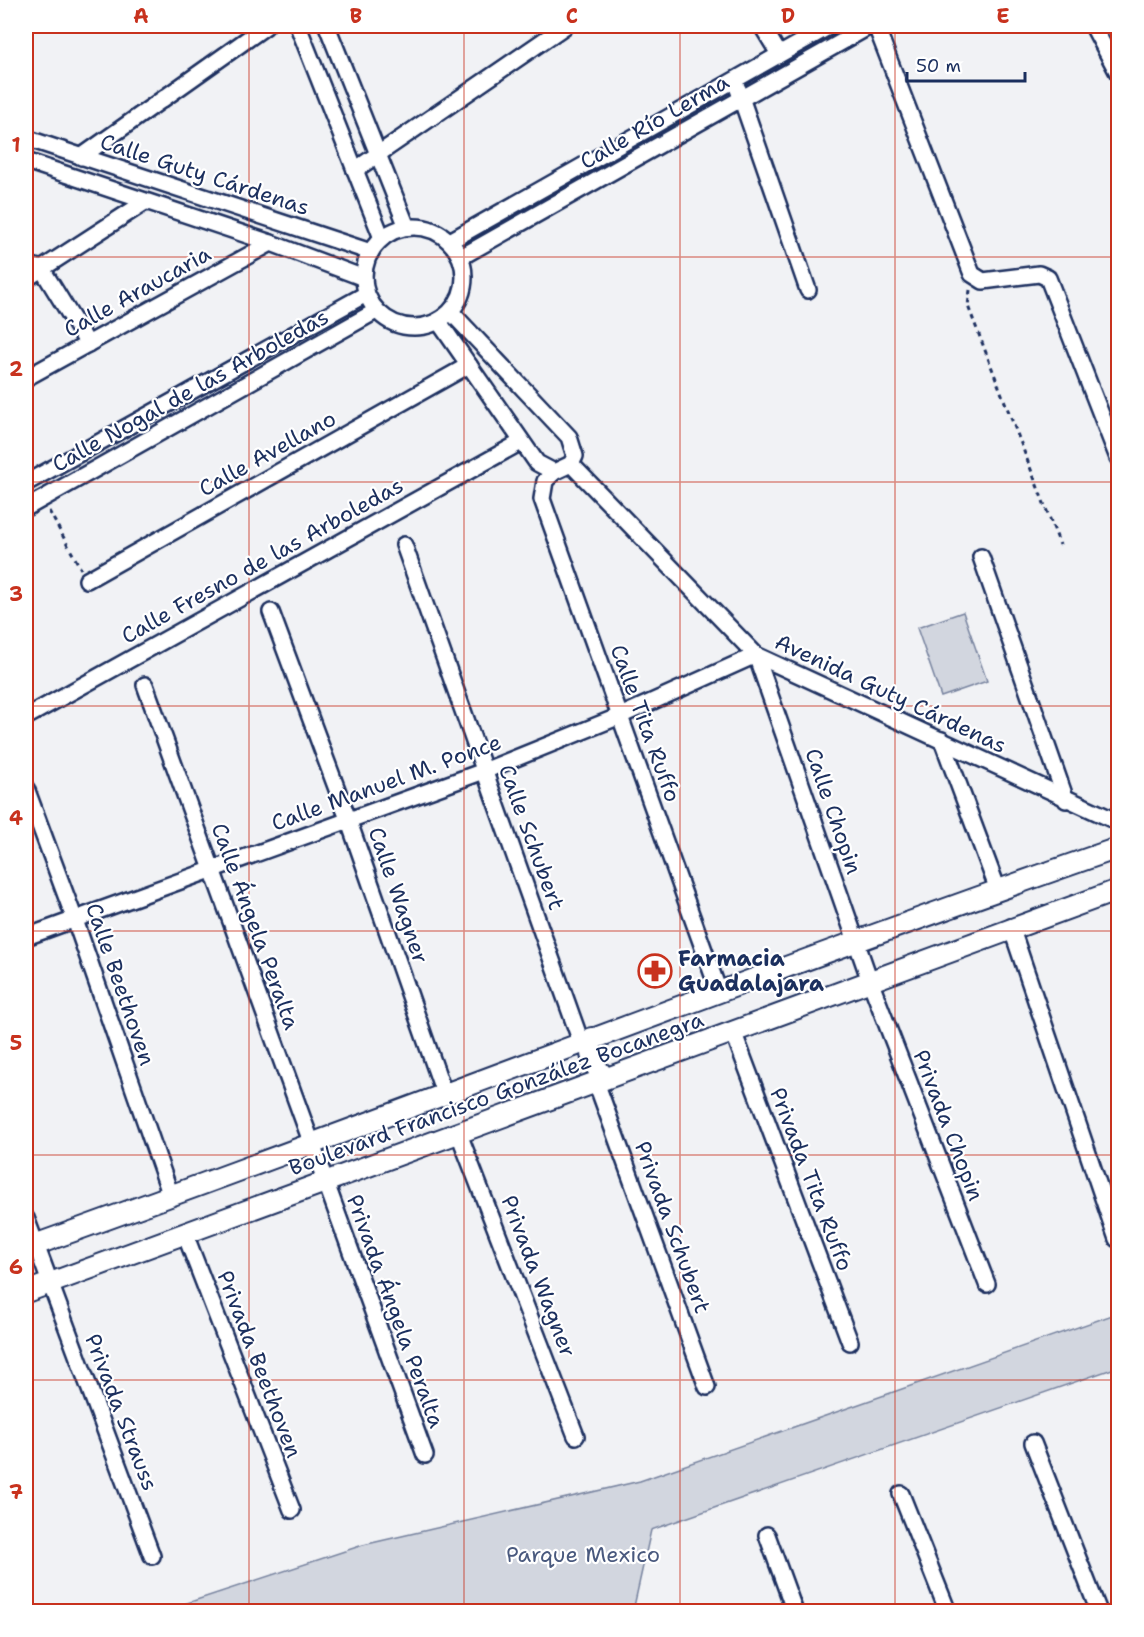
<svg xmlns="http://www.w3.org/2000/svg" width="1144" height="1637" font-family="'Shantell Sans',sans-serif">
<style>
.green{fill:#d2d6df;stroke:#76829e;stroke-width:1.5}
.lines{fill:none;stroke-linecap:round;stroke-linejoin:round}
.minor-casing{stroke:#1b2f5e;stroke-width:20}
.major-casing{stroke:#1b2f5e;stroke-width:24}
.path{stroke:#1b2f5e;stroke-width:3;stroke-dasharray:4.5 4.5;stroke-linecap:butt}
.minor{stroke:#fff;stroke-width:15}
.major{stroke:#fff;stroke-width:20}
.grid{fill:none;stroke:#c8321e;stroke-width:1.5;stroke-opacity:0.55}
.labels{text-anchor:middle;stroke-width:4.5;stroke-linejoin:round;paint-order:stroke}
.street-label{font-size:22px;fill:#1b2f5e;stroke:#fff}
.poi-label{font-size:22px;font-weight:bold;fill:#1b2f5e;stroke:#fff;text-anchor:start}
.park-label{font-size:22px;fill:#49597e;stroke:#fff}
.neatline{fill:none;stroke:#c8321e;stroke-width:2}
.grid-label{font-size:20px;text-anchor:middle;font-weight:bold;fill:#c8321e}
</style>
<rect width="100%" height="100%" fill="#f1f2f5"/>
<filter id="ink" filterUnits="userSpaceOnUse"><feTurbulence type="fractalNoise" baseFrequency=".0167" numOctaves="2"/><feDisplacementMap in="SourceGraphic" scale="12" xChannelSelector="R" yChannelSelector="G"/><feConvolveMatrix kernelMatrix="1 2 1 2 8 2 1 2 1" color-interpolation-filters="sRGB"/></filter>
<g filter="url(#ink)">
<g class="green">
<path d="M963,612L987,681L941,697L917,628Z"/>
<path d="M1118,1313V1367L651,1530L633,1611H163L363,1545L640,1481Z"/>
</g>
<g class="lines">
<g class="minor-casing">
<g id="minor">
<path d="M298,26L382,238"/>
<path d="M327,26L407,227"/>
<path d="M762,26L779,54"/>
<path d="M876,26L972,274L983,281L1039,274L1048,278L1118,458"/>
<path d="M1093,26L1118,73"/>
<path d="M738,89L808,290"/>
<path d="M26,138L371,252"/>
<path d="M81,157L266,26"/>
<path d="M26,161L271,243L364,278"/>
<path d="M355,170L565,26"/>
<circle cx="414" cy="277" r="50"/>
<path d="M450,241L830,26"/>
<path d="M461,257L870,26"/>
<path d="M26,264L42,269L88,344"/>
<path d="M26,279L145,202"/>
<path d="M439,322L537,463L554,472L571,464L575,456L569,437L451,312"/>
<path d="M26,378L271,243"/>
<path d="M571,464L756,655L1118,822"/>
<path d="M554,472L545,481L542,499L719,992"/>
<path d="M26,483L366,294"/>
<path d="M26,508L376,311"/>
<path d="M404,545L581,1042"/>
<path d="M981,557L1066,800"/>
<path d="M87,580L469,365"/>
<path d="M271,612L348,819L444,1093"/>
<path d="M145,685L425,1455"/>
<path d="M26,717L521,442"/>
<path d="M942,740L998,890"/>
<path d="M26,788L75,920L171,1196"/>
<path d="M1011,927L1117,1239"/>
<path d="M26,937L484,771L620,716L756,655L870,981L987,1284"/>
<path d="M733,1031L850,1342"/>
<path d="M596,1082L707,1387"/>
<path d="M459,1134L576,1436"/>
<path d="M26,1218L152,1556"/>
<path d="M185,1234L292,1510"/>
<path d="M1033,1443L1099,1612"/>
<path d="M901,1494L948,1612"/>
<path d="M767,1535L795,1612"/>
</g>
</g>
<g class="major-casing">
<g id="major">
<path d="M592,1038C588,1056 593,1066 606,1078"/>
<path d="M26,1248C391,1118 752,975 1118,848"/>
<path d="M26,1292L1118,890"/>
</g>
</g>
<g class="path">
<path d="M970,290L968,306L1060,545"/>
<path d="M49,511L81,569"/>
</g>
<use href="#minor" class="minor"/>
<use href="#major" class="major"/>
</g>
</g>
<path class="grid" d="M249,26V1612M464,26V1612M680,26V1612M895,26V1612M26,257H1118M26,482H1118M26,706H1118M26,931H1118M26,1155H1118M26,1380H1118"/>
<defs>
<g id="pharmacy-ring" transform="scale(1.725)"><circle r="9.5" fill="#fff" stroke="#c8321e" stroke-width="1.5"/><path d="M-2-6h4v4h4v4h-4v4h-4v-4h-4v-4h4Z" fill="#c8321e"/></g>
</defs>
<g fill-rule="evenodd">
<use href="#pharmacy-ring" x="655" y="971"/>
</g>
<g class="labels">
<g class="street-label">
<text transform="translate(654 121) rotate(-30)" y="8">Calle Río Lerma</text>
<text transform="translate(205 174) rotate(18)" y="8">Calle Guty Cárdenas</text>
<text transform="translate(137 291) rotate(-29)" y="8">Calle Araucaria</text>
<text transform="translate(190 390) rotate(-29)" y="8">Calle Nogal de las Arboledas</text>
<text transform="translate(267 453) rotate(-29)" y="8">Calle Avellano</text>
<text transform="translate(262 560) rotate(-29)" y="8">Calle Fresno de las Arboledas</text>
<text transform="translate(891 693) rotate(25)" y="8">Avenida Guty Cárdenas</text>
<text transform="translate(646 723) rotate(70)" y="8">Calle Tita Ruffo</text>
<text transform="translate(386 782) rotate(-20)" y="8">Calle Manuel M. Ponce</text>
<text transform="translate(834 811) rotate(71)" y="8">Calle Chopin</text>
<text transform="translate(532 837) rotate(70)" y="8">Calle Schubert</text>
<text transform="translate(399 895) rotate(71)" y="8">Calle Wagner</text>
<text transform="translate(256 926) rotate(70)" y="8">Calle Ángela Peralta</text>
<text transform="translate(121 984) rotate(71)" y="8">Calle Beethoven</text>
<text transform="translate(496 1093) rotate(-20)" y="8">Boulevard Francisco González Bocanegra</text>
<text transform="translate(949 1125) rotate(69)" y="8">Privada Chopin</text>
<text transform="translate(812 1179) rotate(69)" y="8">Privada Tita Ruffo</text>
<text transform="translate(673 1227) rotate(70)" y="8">Privada Schubert</text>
<text transform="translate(539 1276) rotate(69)" y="8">Privada Wagner</text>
<text transform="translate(396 1311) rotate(70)" y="8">Privada Ángela Peralta</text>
<text transform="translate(260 1364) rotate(69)" y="8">Privada Beethoven</text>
<text transform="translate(122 1412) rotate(69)" y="8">Privada Strauss</text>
</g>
<g class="poi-label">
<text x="678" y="966">Farmacia<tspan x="678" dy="25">Guadalajara</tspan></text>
</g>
<g class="park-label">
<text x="583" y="1562">Parque Mexico</text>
</g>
</g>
<rect width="1144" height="1637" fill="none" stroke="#fff" stroke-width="66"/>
<path d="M907 72v9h118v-9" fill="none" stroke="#1b2f5e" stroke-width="3"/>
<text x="916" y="72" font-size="18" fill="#1b2f5e" stroke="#ffffff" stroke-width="4.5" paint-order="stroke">50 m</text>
<rect x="33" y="33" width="1078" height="1571" class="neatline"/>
<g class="grid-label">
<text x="141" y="23">A</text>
<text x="356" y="23">B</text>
<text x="572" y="23">C</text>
<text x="788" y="23">D</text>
<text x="1003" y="23">E</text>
<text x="16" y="152">1</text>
<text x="16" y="376">2</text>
<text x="16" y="601">3</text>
<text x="16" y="825">4</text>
<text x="16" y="1050">5</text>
<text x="16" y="1274">6</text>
<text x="16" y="1499">7</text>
</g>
</svg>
